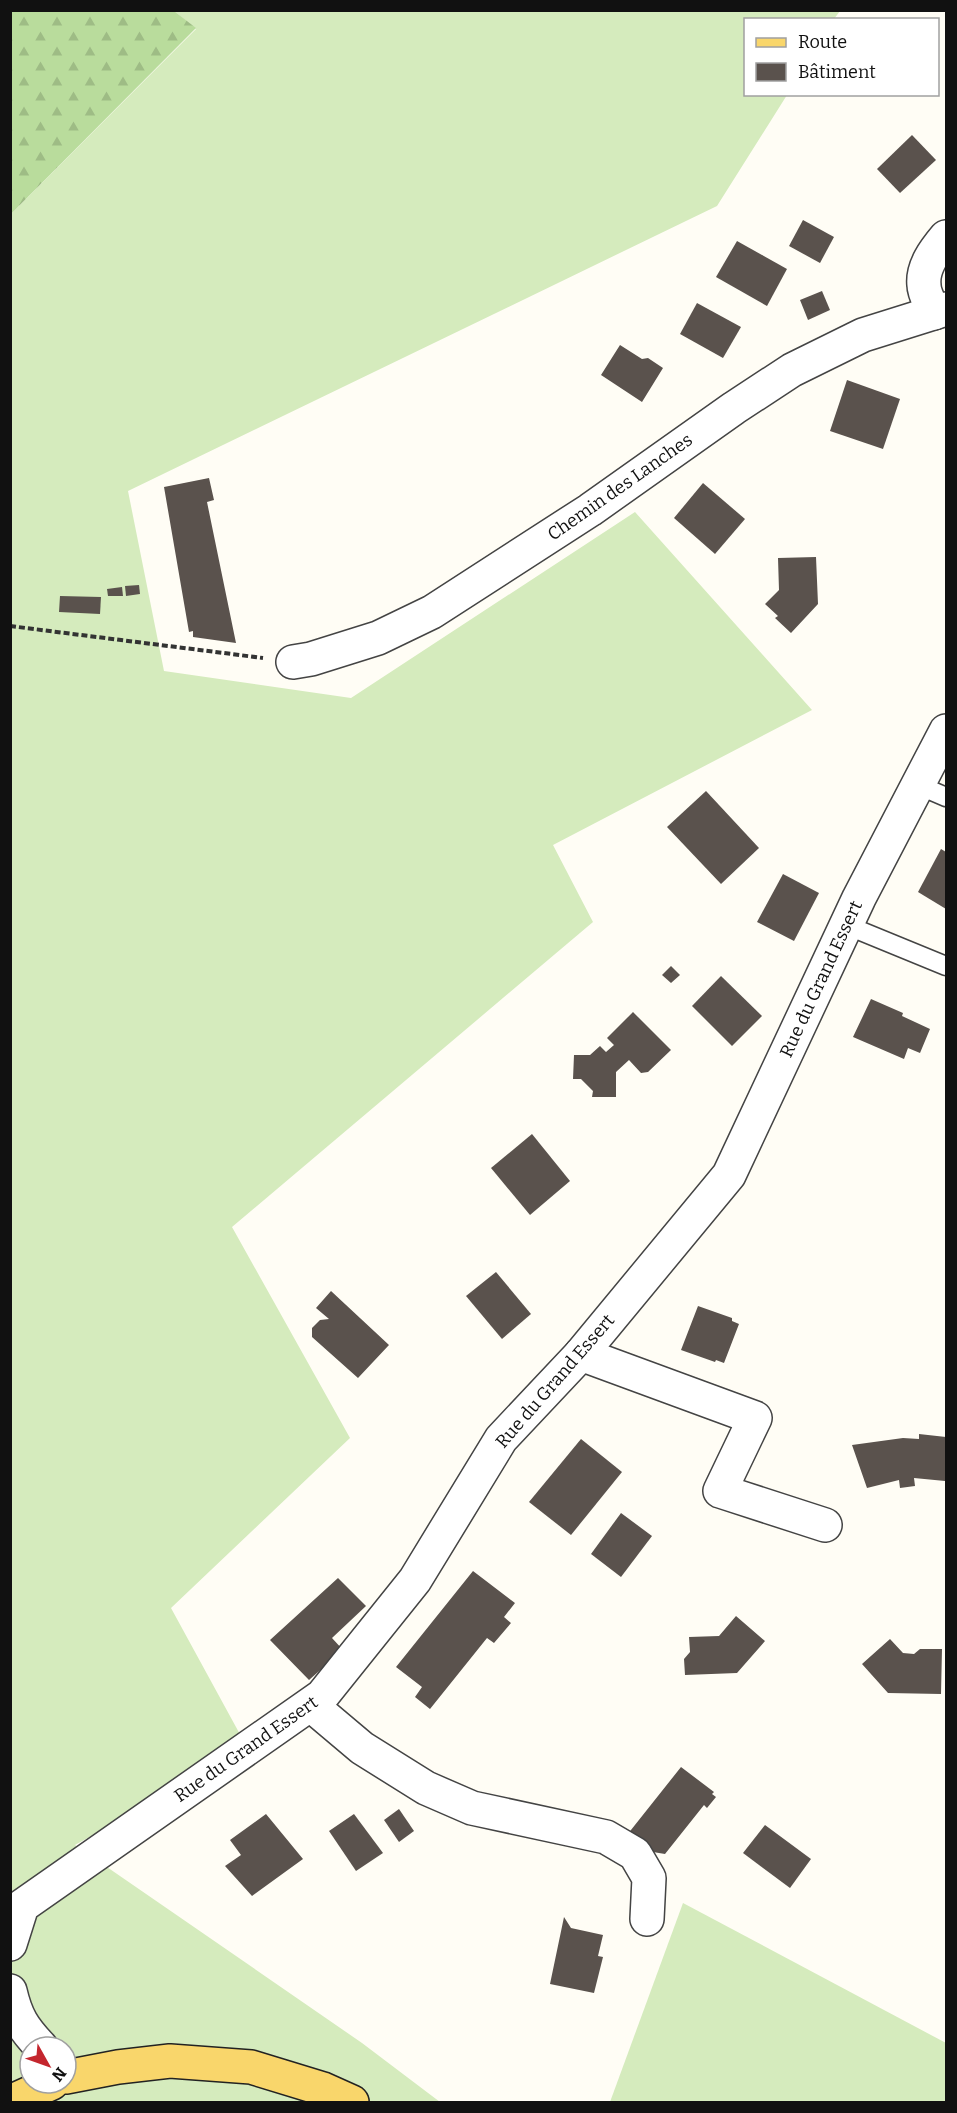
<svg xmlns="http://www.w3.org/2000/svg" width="957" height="2113" font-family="Bitter,serif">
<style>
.grass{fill:#d5ebbd;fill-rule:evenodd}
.forest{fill:url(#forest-firs)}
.building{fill:#5a524d}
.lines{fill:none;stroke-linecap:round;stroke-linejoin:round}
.service-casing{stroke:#444;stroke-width:21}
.minor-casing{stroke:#444;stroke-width:36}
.primary-casing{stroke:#222;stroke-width:36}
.path{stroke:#333;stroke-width:4;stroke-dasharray:6 3;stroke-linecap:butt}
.service{stroke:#fff;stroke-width:18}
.minor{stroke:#fff;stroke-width:33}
.primary{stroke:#f9d66b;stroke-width:33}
.labels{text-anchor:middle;stroke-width:6;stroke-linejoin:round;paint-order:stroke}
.street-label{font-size:18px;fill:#111;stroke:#fff}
</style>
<defs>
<pattern id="forest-firs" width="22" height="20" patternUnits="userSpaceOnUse" patternTransform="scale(1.5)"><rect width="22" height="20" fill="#b9dc9c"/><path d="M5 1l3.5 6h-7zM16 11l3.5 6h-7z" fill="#9ebc85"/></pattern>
</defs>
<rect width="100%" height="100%" fill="#fffdf5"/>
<g class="grass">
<path d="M174,11H840L834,19L746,20V94L787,95L717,206L128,491L164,671L351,698L635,512L812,710L553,845L593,922L232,1227L350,1438L171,1608L248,1749L75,1845L362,2043L440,2102H11V214L196,29ZM30,2047H66V2083H30Z"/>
<path d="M683,1903L946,2043V2102H610Z"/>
</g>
<path class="forest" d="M11,10L174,11L196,28L11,214Z"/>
<g class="building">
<path d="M912,135L936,160L900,193L877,169Z"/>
<path d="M803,220L834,237L820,263L789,246Z"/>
<path d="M737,241L787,269L767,306L716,277Z"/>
<path d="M822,291L830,310L808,320L800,300Z"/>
<path d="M697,303L741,327L723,358L680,334Z"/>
<path d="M620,345L642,359L648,358L663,368L642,402L601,375Z"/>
<path d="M847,380L900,399L883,449L830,431Z"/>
<path d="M209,478L214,500L207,502L236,643L193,637V631L189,632L164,487Z"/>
<path d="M703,483L745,519L715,554L674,518Z"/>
<path d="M816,557L818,604L791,633L775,618L778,616L765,604L779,590L778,558Z"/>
<path d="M139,585L140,594L126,596L125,586Z"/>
<path d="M122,587L123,596H108L107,589Z"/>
<path d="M60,596L101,597L100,614L59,612Z"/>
<path d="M706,791L759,848L721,884L667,827Z"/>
<path d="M941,849L946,852V909L918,892Z"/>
<path d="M783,874L819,893L794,941L757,922Z"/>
<path d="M671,966L680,975L671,983L662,975Z"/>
<path d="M721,976L762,1016L732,1046L692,1006Z"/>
<path d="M871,999L903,1013L902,1016L930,1029L920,1053L908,1048L904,1059L853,1037Z"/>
<path d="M633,1012L671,1050L648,1072L641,1073L629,1060L616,1072V1097H592L593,1091L581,1079H573L574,1055H590L600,1046L606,1052L614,1045L607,1038Z"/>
<path d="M532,1134L570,1181L530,1215L491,1168Z"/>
<path d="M496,1272L531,1314L502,1339L466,1296Z"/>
<path d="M331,1291L389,1345L358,1378L312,1337V1328L320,1320L329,1319L316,1308Z"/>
<path d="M698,1306L732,1318V1321L739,1324L724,1363L716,1360L715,1362L681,1350Z"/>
<path d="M919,1434L946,1437L945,1481L914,1478L915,1486L900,1488L899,1480L867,1488L852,1445L903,1438L919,1439Z"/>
<path d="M581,1439L622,1472L571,1535L529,1502Z"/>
<path d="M621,1513L652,1536L621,1577L591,1554Z"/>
<path d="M473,1571L515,1603L504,1617L511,1623L494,1643L487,1638L430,1709L415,1697L422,1687L396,1667Z"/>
<path d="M338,1578L366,1606L332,1638L343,1650L309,1680L270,1640Z"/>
<path d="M736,1616L765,1641L737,1673L685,1675L684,1659L690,1652L689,1637L719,1636Z"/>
<path d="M890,1639L903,1653L914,1654L920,1649H942L941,1694L888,1693L862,1664Z"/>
<path d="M681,1767L714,1792L712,1794L716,1797L707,1808L704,1805L665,1854L647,1851L627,1835Z"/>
<path d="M399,1809L414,1831L399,1842L384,1820Z"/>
<path d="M266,1814L303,1859L252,1896L225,1866L241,1855L230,1840Z"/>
<path d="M354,1814L383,1853L356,1871L329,1831Z"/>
<path d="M765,1825L811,1859L790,1888L743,1853Z"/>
<path d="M564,1917L571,1928L603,1935L598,1956L603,1957L594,1993L550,1984Z"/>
</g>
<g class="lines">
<g class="service-casing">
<g id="service">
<path d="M918,785L946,797"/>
<path d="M846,925L946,966"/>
</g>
</g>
<g class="minor-casing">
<g id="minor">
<path d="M934,313C931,305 924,294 924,285C922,267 935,250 946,237"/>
<path d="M293,662L311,659L378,638L432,612L590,510L734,408L792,370L863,335L946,309"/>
<path d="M581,1354L755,1418L720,1491L825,1525"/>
<path d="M311,1705L362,1748L426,1788L472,1808L606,1837L635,1854L649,1878L647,1919"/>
<path d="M10,1944L22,1906L322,1696L415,1580L501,1439L581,1354L729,1175L859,898L946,731"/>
<path d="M10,1991C16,2017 23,2028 41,2047"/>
</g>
</g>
<g class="primary-casing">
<g id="primary">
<path d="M66,2077L118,2067L170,2061L251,2067L323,2089L352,2102"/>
<path d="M10,2102L52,2083"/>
</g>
</g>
<path class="path" d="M10,626L263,658"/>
<use href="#service" class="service"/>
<use href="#minor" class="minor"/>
<use href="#primary" class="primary"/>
</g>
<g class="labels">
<g class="street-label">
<text transform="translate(620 487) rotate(-35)" y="6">Chemin des Lanches</text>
<text transform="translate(821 979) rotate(-65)" y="6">Rue du Grand Essert</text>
<text transform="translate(555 1381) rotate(-49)" y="6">Rue du Grand Essert</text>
<text transform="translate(246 1749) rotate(-35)" y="6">Rue du Grand Essert</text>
</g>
</g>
<rect width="957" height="2113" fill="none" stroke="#111111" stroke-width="24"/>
<rect x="744" y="18" width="195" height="78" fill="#ffffff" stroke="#a0a0a0" stroke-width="1.5"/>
<rect x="756" y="38" width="30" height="9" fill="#f9d66b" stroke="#a0a0a0" stroke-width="1.5"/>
<text x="798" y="48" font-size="18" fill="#111111">Route</text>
<rect x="756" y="63" width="30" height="18" fill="#5a524d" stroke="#a0a0a0" stroke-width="1.5"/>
<text x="798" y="78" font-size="18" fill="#111111">Bâtiment</text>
<g transform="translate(48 2065) rotate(130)"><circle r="28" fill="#ffffff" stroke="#a0a0a0" stroke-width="1.5"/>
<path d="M0-4.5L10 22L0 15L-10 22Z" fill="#c4262e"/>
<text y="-9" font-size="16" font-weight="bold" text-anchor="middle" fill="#111111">N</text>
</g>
</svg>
